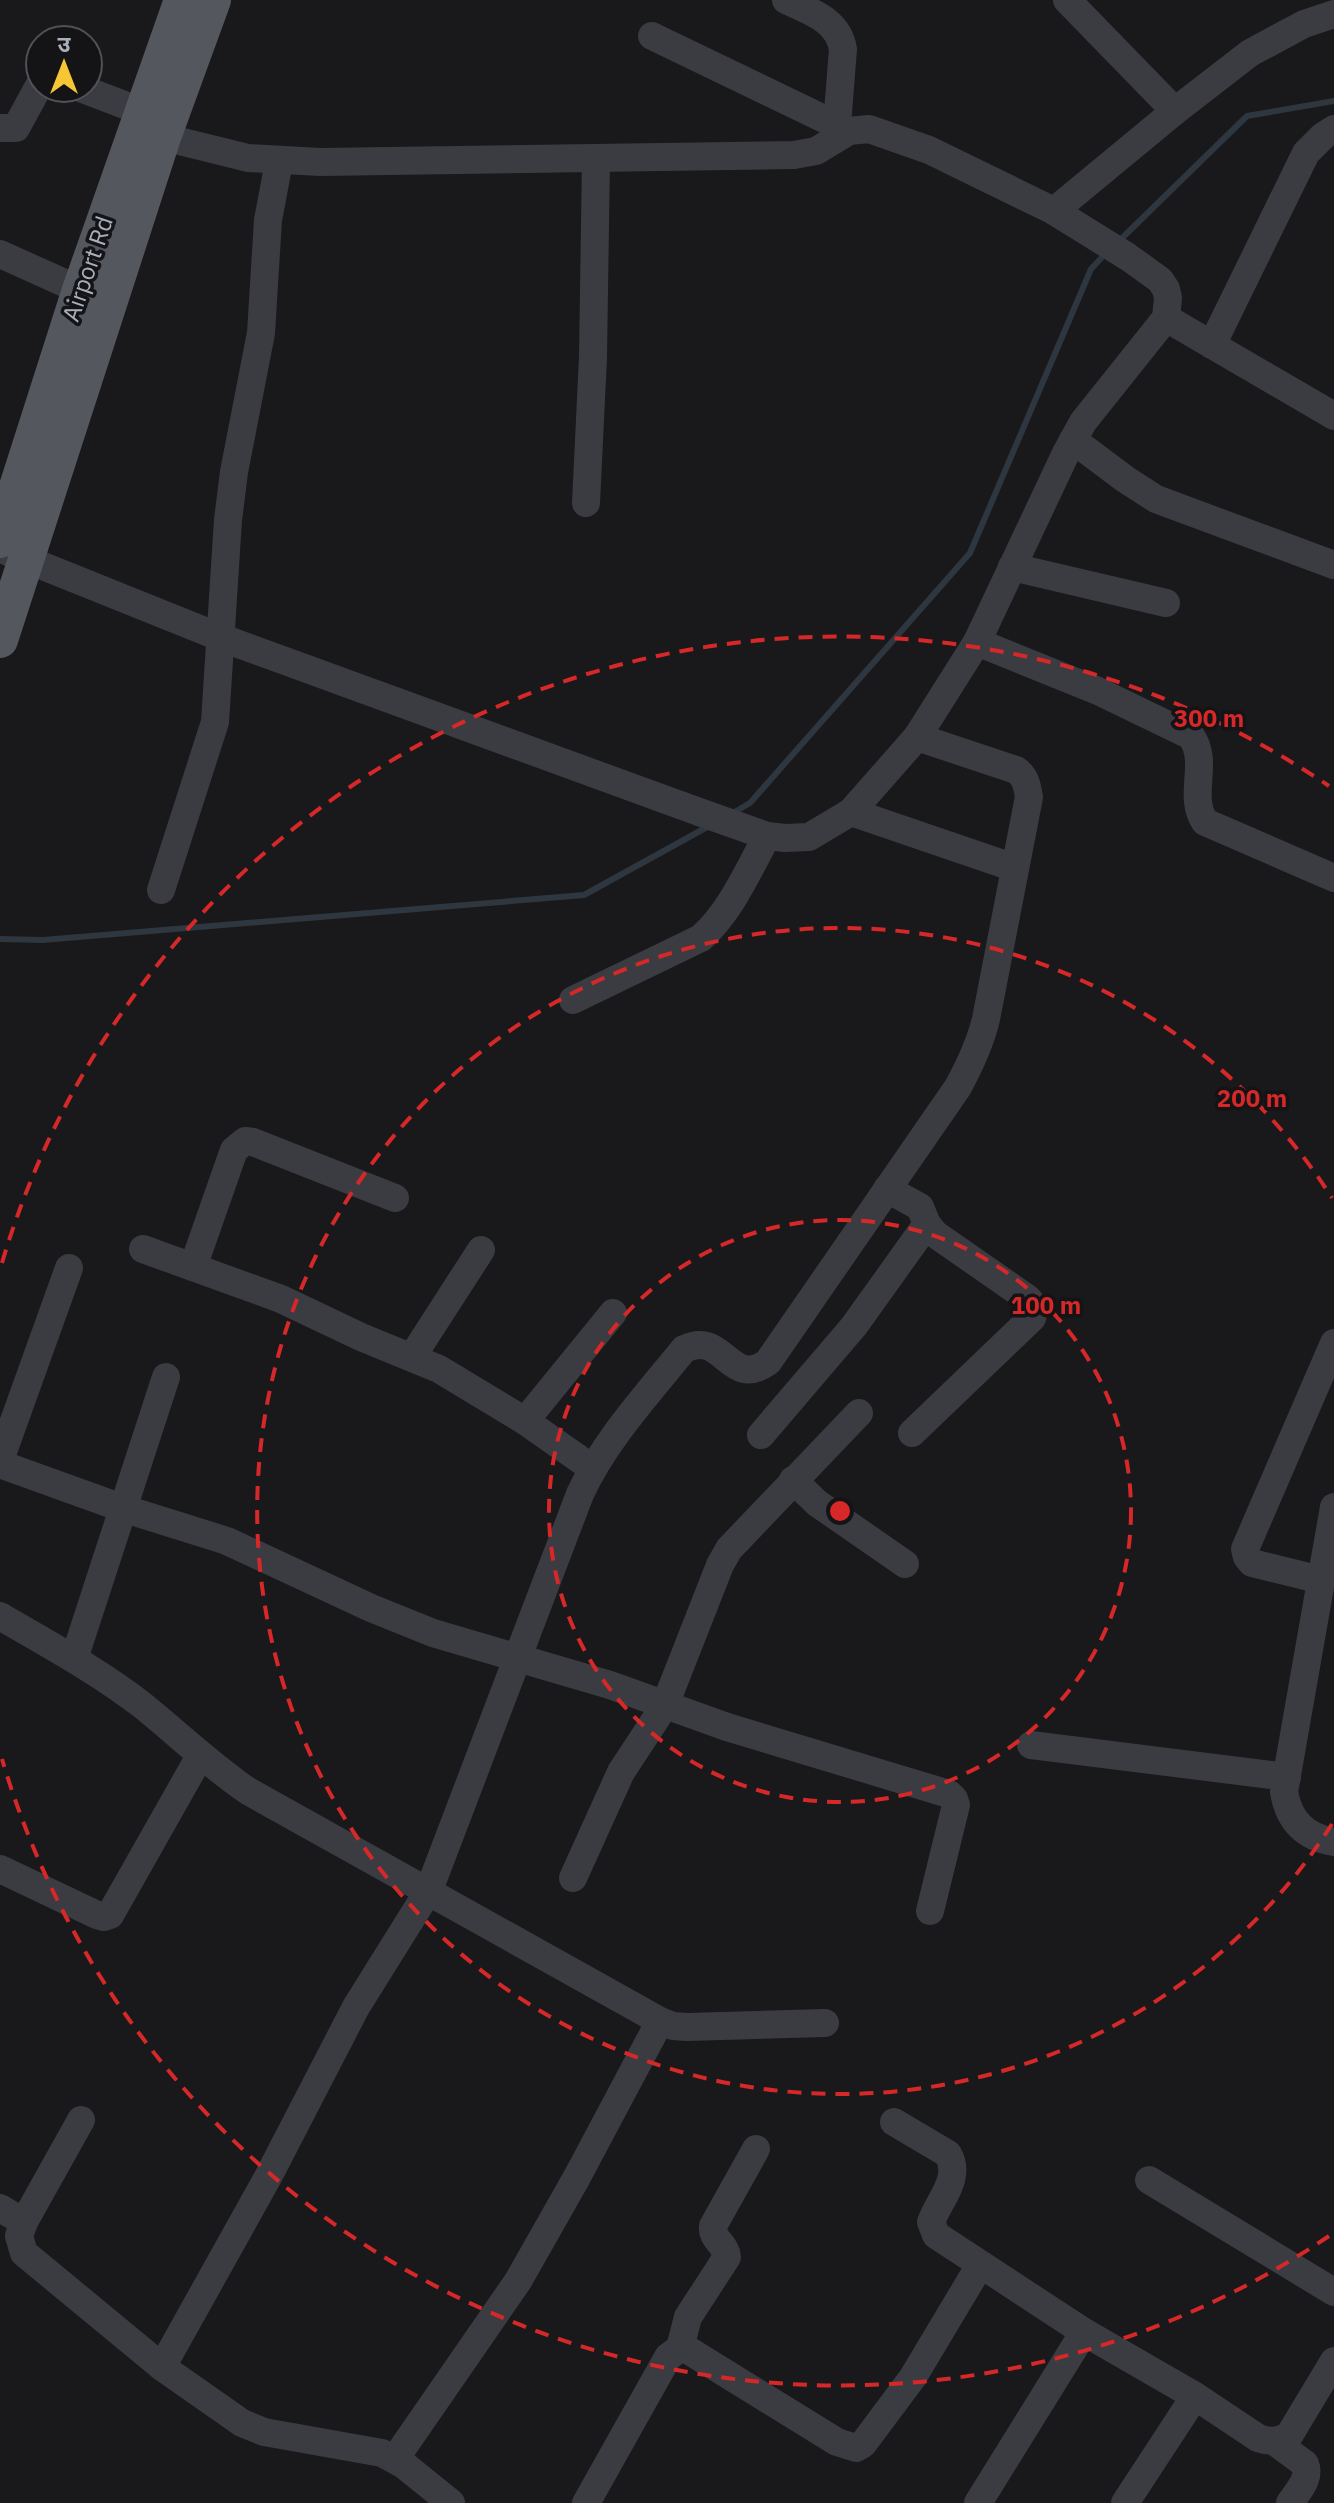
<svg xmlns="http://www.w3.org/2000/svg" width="1334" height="2503" font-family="'IBM Plex Sans','Noto Sans Devanagari',sans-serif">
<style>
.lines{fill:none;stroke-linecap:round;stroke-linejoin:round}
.stream{stroke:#2e3640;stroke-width:6}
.minor{stroke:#3b3c42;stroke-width:28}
.major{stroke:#55575f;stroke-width:36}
.ring{fill:none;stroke:#d62828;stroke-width:4;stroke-dasharray:14 10}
.labels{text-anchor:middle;stroke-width:7;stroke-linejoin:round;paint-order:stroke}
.street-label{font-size:24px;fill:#abaebb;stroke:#141416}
.centre{fill:#d62828;stroke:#141416;stroke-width:4}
.ring-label{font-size:24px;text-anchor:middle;font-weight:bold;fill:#d62828;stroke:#141416;stroke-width:7;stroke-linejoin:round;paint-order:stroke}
</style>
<rect width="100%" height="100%" fill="#19191b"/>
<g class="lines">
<g class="stream">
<path d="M1118,242L1247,116L1334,101"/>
<path d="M733,813L750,803L970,553L1091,269L1107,252"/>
<path d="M0,939L43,940L584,895L709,826"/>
</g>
<g class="minor">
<path d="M786,0C810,12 838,19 843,49L837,125"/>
<path d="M1067,0L1175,111"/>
<path d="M652,36L849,131"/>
<path d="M80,88L143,112"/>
<path d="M0,128H16L40,84"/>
<path d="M1054,211L1175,111L1250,53L1304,24L1334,14"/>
<path d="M0,254L80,290"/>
<path d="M1166,318L1334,416"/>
<path d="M1212,345L1306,153L1323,136L1334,129"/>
<path d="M1073,440L1125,479L1156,499L1334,565"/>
<path d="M586,503L593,357L596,159"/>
<path d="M8,552L222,638L702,813L767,836L785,838L809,837L851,812L917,737L977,642L1066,453L1083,422L1166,318L1168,298L1166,289L1160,280L1128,257L1054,211L929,150L869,129L849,131L816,151L794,155L320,162L248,158L163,137"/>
<path d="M1012,567L1166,603"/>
<path d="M977,642L1098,691L1191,736C1210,763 1187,795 1205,822L1334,878"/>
<path d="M851,812L1015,868"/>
<path d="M161,890L215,722L228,520L234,472L261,333L268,220L279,162"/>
<path d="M573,1000L701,938C731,911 748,871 767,836"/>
<path d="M887,1189L920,1207L927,1224L935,1234L1027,1298C1034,1304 1035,1309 1032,1318L912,1433"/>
<path d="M143,1249L281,1299L361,1337L439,1369L525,1421L592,1468"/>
<path d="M193,1267L234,1150L245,1141L253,1142L395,1198"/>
<path d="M412,1357L481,1250"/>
<path d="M525,1421L613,1313"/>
<path d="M761,1435L854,1326L927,1224"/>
<path d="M0,1460L69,1268"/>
<path d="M0,1464L122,1508L227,1541L371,1608L433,1633L610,1685L727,1727L949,1794L954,1799L956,1805L930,1911"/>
<path d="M793,1480L817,1503L905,1564"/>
<path d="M1334,1507L1284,1792C1289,1821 1305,1837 1334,1842"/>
<path d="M1321,1580L1252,1563L1247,1557L1245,1549L1334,1343"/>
<path d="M0,1616C48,1644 98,1671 142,1705C178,1734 210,1765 248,1791L660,2021L673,2026L687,2027L825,2023"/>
<path d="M74,1659L166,1377"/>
<path d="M1031,1745L1287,1777"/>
<path d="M0,1869L97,1915L104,1917L110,1915L200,1756"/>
<path d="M573,1878L621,1772L665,1705L720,1565L729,1549L859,1413"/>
<path d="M81,2120L24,2222L19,2236L24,2253L162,2367L242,2423L264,2432L382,2453L404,2465L451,2503"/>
<path d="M894,2122L948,2154C962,2178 939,2200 931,2222L936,2235L1084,2332L1195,2396L1258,2438C1269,2442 1281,2442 1290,2434L1334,2361"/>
<path d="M1149,2180L1334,2292"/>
<path d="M0,2208L24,2222"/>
<path d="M680,2348L688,2317L727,2257C726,2244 711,2239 713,2226L756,2149"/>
<path d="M162,2367L268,2177L356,2007L429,1890L580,1494C605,1440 647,1395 684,1349C724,1329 729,1390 768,1362L958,1087C970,1065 980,1044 986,1019L1029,797C1027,786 1026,777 1016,770L917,737"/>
<path d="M1274,2441L1305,2464C1311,2478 1298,2491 1290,2503"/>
<path d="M395,2459L518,2281L577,2177L660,2021"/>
<path d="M586,2503L668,2357L680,2348L688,2350L837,2442L856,2448L863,2444L913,2377L980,2265"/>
<path d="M978,2503L1084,2332"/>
<path d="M1125,2503L1195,2396"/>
</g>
<g class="major">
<path d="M0,540L80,290L182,0"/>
<path d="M0,640L163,137L213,0"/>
</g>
</g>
<g class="ring">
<circle cx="840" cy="1511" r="291"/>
<path d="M1332 1824A583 583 0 1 1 1332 1198"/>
<path d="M1329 2236A874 874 0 0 1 2 1759M2 1263A874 874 0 0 1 1329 786"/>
</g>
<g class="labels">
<g class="street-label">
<text transform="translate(88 269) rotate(-71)" y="8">Airport Rd</text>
</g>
</g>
<circle cx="840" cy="1511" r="12" class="centre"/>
<g class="ring-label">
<text x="1209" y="727">300 m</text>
<text x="1252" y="1107">200 m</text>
<text x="1046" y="1314">100 m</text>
</g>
<g transform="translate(64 64)"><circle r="38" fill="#141416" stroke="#505258" stroke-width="2"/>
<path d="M0-6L14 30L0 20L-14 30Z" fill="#f7c634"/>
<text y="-12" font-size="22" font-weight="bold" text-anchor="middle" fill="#abaebb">उ</text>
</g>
</svg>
